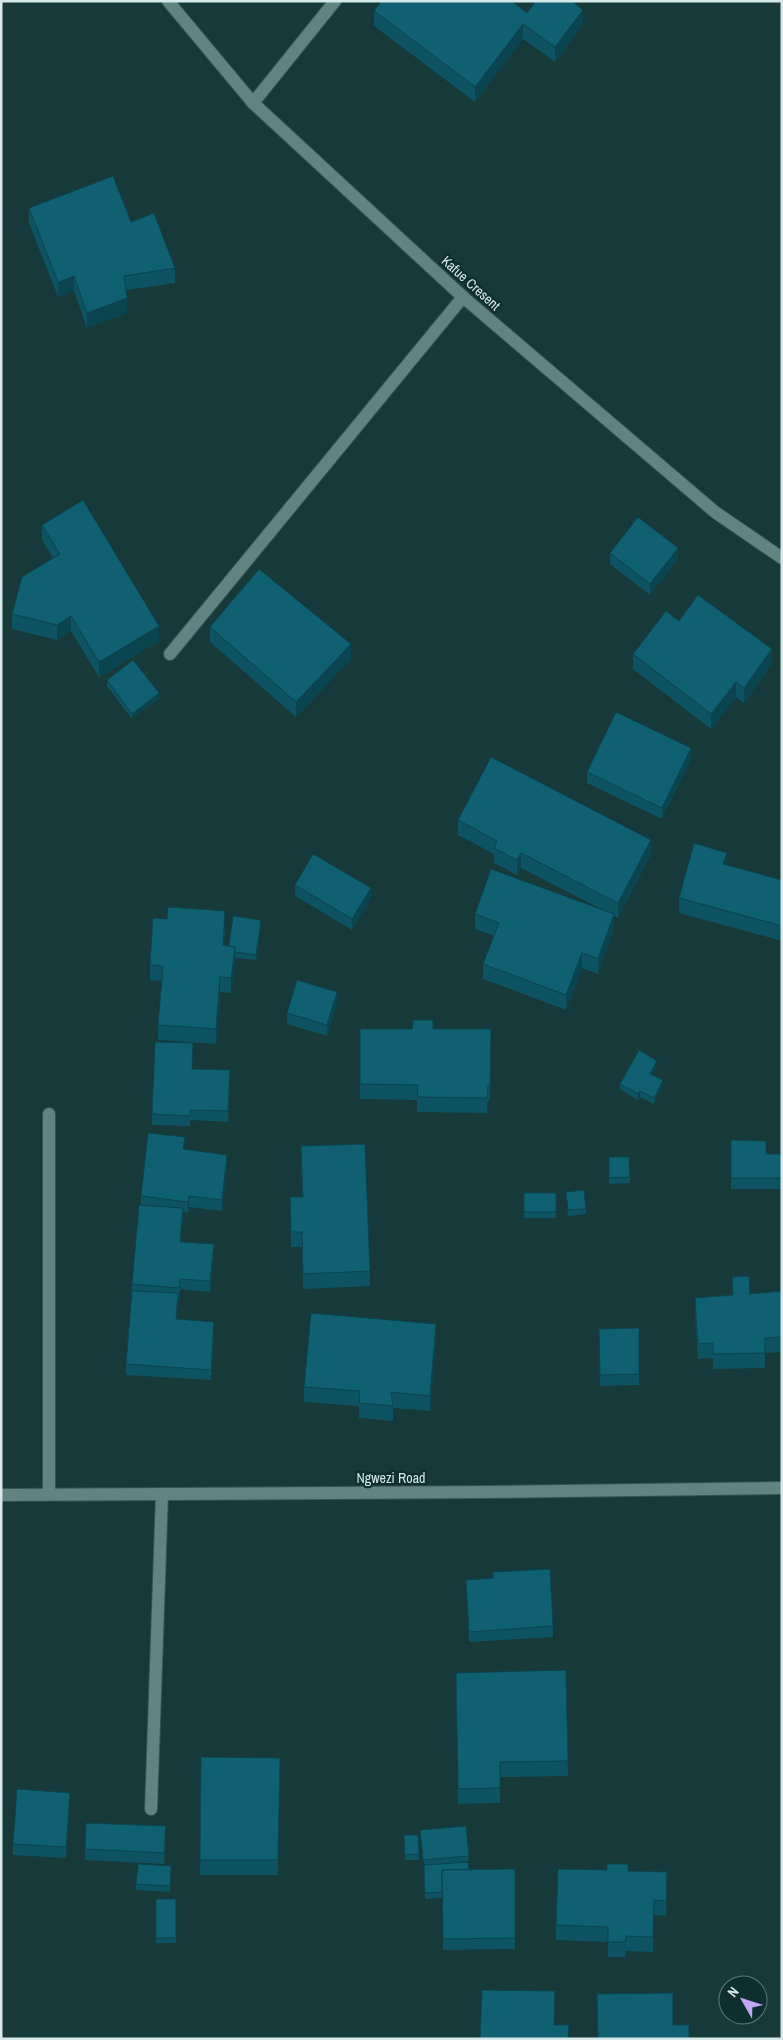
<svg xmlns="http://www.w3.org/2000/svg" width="783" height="2040" font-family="'Archivo Narrow',sans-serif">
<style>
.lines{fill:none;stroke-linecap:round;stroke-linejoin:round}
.minor-casing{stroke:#385454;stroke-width:14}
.minor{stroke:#618483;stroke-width:12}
.wall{fill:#0d5361}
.shaded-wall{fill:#0a444f}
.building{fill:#0f6171;stroke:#0a444f}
.labels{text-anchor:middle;stroke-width:4.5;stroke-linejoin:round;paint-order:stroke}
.street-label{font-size:14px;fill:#d6e8e7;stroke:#0d2f2f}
</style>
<rect width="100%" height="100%" fill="#183939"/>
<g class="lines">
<g class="minor-casing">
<g id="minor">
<path d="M168,1L253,103L463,297L715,512L782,558"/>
<path d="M253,103L335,1"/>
<path d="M170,654L463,297"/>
<path d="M49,1494V1114"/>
<path d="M1,1495L486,1492L782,1488"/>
<path d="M151,1809L162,1494"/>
</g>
</g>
<use href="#minor" class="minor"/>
</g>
<g class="wall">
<path d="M374,11L527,13L583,25L555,62L523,39L475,102L374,26Z"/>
<path d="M29,208L131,222L175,268V283L126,290L127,313L87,328L74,290L58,297L29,223Z"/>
<path d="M42,525L159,641L99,677L71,631L57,640L12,629V614L53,558L42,540Z"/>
<path d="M610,553L678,559L650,595L610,564Z"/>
<path d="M679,621L772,664L744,703L736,697L711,729L633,669V654Z"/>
<path d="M210,627L351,659L296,717L210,642Z"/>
<path d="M107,680L159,698L132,719L107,686Z"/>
<path d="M691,759L662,819L587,783V772Z"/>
<path d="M458,820L651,855L618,918L614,916V929L598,974L582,968L566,1010L483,979V964L494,936L475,929V914L605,911L521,868L517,875L494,863V854L458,835Z"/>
<path d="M727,865L782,880V941L679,913V898Z"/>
<path d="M295,885L371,898L352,930L295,896Z"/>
<path d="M261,925L256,960L235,958L231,993L220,992L216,1044L158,1040V1025L162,981L150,980V965L225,926L224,946H229Z"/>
<path d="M337,1003L327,1036L287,1024V1013Z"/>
<path d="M360,1029H491L490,1100H488L487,1113L417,1112V1100L360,1099Z"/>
<path d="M657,1066L652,1075L663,1085L654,1104L640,1097L638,1100L620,1089V1084Z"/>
<path d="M192,1069L230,1081L228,1122L190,1120V1126L152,1125V1114Z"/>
<path d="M731,1140L766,1154H782V1189H731Z"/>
<path d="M301,1146L370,1271V1286L303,1289L302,1247H291L290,1212V1197H302Z"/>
<path d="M185,1150L227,1165L222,1211L189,1207L188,1213L183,1212L181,1242L214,1255L210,1292L180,1289L179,1299H178L177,1319L214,1332L211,1380L126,1375V1364L132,1284L141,1205V1196Z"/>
<path d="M609,1157L630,1177V1183L609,1184Z"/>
<path d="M566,1192L586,1209V1214L568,1216Z"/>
<rect x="524" y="1193" width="32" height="25"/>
<path d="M782,1291V1352L765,1353V1368L713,1369V1358L698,1359L695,1313V1298Z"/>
<path d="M639,1328V1385L600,1386L599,1329Z"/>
<path d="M436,1339L430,1411L393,1408V1421L359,1418V1406L304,1402V1387Z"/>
<path d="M466,1580L553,1626V1637L469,1642Z"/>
<path d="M566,1670L568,1776L500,1777V1803L458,1804L456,1688Z"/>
<path d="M201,1757L280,1758L278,1875H200Z"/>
<path d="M70,1804L66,1858L13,1855V1844Z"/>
<path d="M420,1830L469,1856V1861L457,1862L469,1869H515V1949L443,1950L442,1898L425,1899L424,1865Z"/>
<path d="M404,1835H418L419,1860H405Z"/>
<path d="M166,1837L164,1864L85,1860V1849Z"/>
<path d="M628,1871L667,1887L666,1916L654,1915L653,1952L626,1951L625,1957H608V1942L556,1940V1925Z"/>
<path d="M171,1872L170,1892L136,1890V1884Z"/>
<rect x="156" y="1899" width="20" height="44"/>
</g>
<g class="shaded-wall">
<path d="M583,10V25L555,62V47Z"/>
<path d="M523,24V39L475,102V87Z"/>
<path d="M74,276V290L58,297V282Z"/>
<path d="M127,298V313L87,328V313Z"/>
<path d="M678,548V559L650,595V584Z"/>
<path d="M71,616V631L57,640V625Z"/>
<path d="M159,626V641L99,677V662Z"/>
<path d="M351,644V659L296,717V702Z"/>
<path d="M772,649V664L744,703V688Z"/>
<path d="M736,682V697L711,729V714Z"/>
<path d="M159,693V698L132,719V714Z"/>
<path d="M691,748V759L662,819V808Z"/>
<path d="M651,840V855L618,918V903Z"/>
<path d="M521,853V868L517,875V860Z"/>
<path d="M727,853V868L723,864Z"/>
<path d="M371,888V898L352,930V919Z"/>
<path d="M225,911V926L223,960V945Z"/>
<path d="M614,914V929L598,974V959Z"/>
<path d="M261,920V925L256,960V955Z"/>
<path d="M235,947V962L231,993V978Z"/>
<path d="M582,953V968L566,1010V995Z"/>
<path d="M220,977V992L216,1044V1029Z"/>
<path d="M337,992V1003L327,1036V1025Z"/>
<path d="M657,1061V1066L650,1079V1074Z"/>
<path d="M663,1080V1085L654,1104V1098Z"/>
<path d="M640,1091V1097L638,1100V1094Z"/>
<path d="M227,1155V1165L222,1211V1200Z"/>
<path d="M189,1196V1207L188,1213V1202Z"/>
<path d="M183,1208V1219L180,1252V1242Z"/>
<path d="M214,1244V1255L210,1292V1281Z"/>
<path d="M214,1322V1332L211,1380V1370Z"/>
<path d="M436,1324V1339L430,1411V1396Z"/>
<path d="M70,1793V1804L66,1858V1847Z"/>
<path d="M654,1900V1915L653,1952V1937Z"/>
</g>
<g class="building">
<path d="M381,1H512L527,13L536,1H572L583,10L555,47L523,24L475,87L374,11Z"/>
<path d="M113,176L131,222L154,213L175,268L124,276L127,298L87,313L74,276L58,282L29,208Z"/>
<path d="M83,500L159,626L99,662L71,616L57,625L12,614L22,577L60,554L42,525Z"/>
<path d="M638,517L678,548L650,584L610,553Z"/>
<path d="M259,569L351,644L296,702L210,627Z"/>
<path d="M698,595L772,649L744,688L736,682L711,714L633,654L666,611L679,621Z"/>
<path d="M133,660L159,693L132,714L107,680Z"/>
<path d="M616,712L691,748L662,808L587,772Z"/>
<path d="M491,757L651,840L618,903L521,853L517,860L494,848L497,841L458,820Z"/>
<path d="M694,843L727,853L723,864L782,880V926L679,898Z"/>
<path d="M313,854L371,888L352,919L295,885Z"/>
<path d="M491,869L614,914L598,959L582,953L566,995L483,964L499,923L475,914Z"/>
<path d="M168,907L225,911L223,945L235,947L231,978L220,977L216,1029L158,1025L163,966L150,965L153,918L167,919Z"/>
<path d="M233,916L261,920L256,955L235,952V947L229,946Z"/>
<path d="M297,980L337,992L327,1025L287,1013Z"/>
<path d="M413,1020H433V1029H491L490,1085H488L487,1098L417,1097L418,1085L360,1084V1029H412Z"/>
<path d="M155,1042L193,1043L192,1069L230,1070L228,1111L190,1110V1116L152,1114Z"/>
<path d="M639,1050L657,1061L650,1074L663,1080L654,1098L640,1091L638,1094L620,1084Z"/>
<path d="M148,1133L185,1137L183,1149L227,1155L222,1200L189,1196L188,1202L141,1196Z"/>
<path d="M731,1140L766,1141V1154H782V1178H731Z"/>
<path d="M365,1144L370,1271L303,1274L302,1232H291L290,1197H303L301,1146Z"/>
<path d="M609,1157H629L630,1177L609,1178Z"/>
<path d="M584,1190L586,1209L568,1210L566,1192Z"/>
<rect x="524" y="1193" width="32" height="19"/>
<path d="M139,1205L183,1208L180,1242L214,1244L210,1281L180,1279L179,1288L132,1284Z"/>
<path d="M749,1276L750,1294L782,1291V1337L765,1338V1353L713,1354V1343L698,1344L695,1298L733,1295L732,1277Z"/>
<path d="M132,1291L178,1293L176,1319L214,1322L211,1370L126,1364Z"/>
<path d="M311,1313L436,1324L430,1396L391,1392L393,1406L359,1403L360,1391L304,1387Z"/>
<path d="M639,1328V1374L600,1375L599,1329Z"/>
<path d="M550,1569L553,1626L469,1632L466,1580L493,1578V1572Z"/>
<path d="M566,1670L568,1761L500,1762V1788L458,1789L456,1673Z"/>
<path d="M201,1757L280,1758L278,1860H200Z"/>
<path d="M17,1789L70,1793L66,1847L13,1844Z"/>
<path d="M86,1823L166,1826L164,1853L85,1849Z"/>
<path d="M466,1826L469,1856L423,1860L420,1830Z"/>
<path d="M404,1835H418L419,1854L405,1855Z"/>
<path d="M468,1862L469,1869L442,1870V1892L425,1893L424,1865Z"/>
<path d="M138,1864L171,1866L170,1886L136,1884Z"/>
<path d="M607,1864H628V1871L667,1872L666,1901L654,1900L653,1937L626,1936L625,1942H608V1927L556,1925L558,1869L607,1870Z"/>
<path d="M515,1869V1938L443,1939L442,1870Z"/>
<rect x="156" y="1899" width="20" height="39"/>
<path d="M482,1990L555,1991L554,2025H569L568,2039H480Z"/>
<path d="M673,1993V2025H689V2039H598L597,1994Z"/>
</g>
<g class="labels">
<g class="street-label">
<text transform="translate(471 283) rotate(42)" y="5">Kafue Cresent</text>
<text x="391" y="1483">Ngwezi Road</text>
</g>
</g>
<rect width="783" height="2040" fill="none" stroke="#d6e8e7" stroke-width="5"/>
<g transform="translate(743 2000) rotate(309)"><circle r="24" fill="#0d2f2f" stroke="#5d7979"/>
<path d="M0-4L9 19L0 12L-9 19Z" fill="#c0a8f3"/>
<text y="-8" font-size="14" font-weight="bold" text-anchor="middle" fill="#d6e8e7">N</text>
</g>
</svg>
